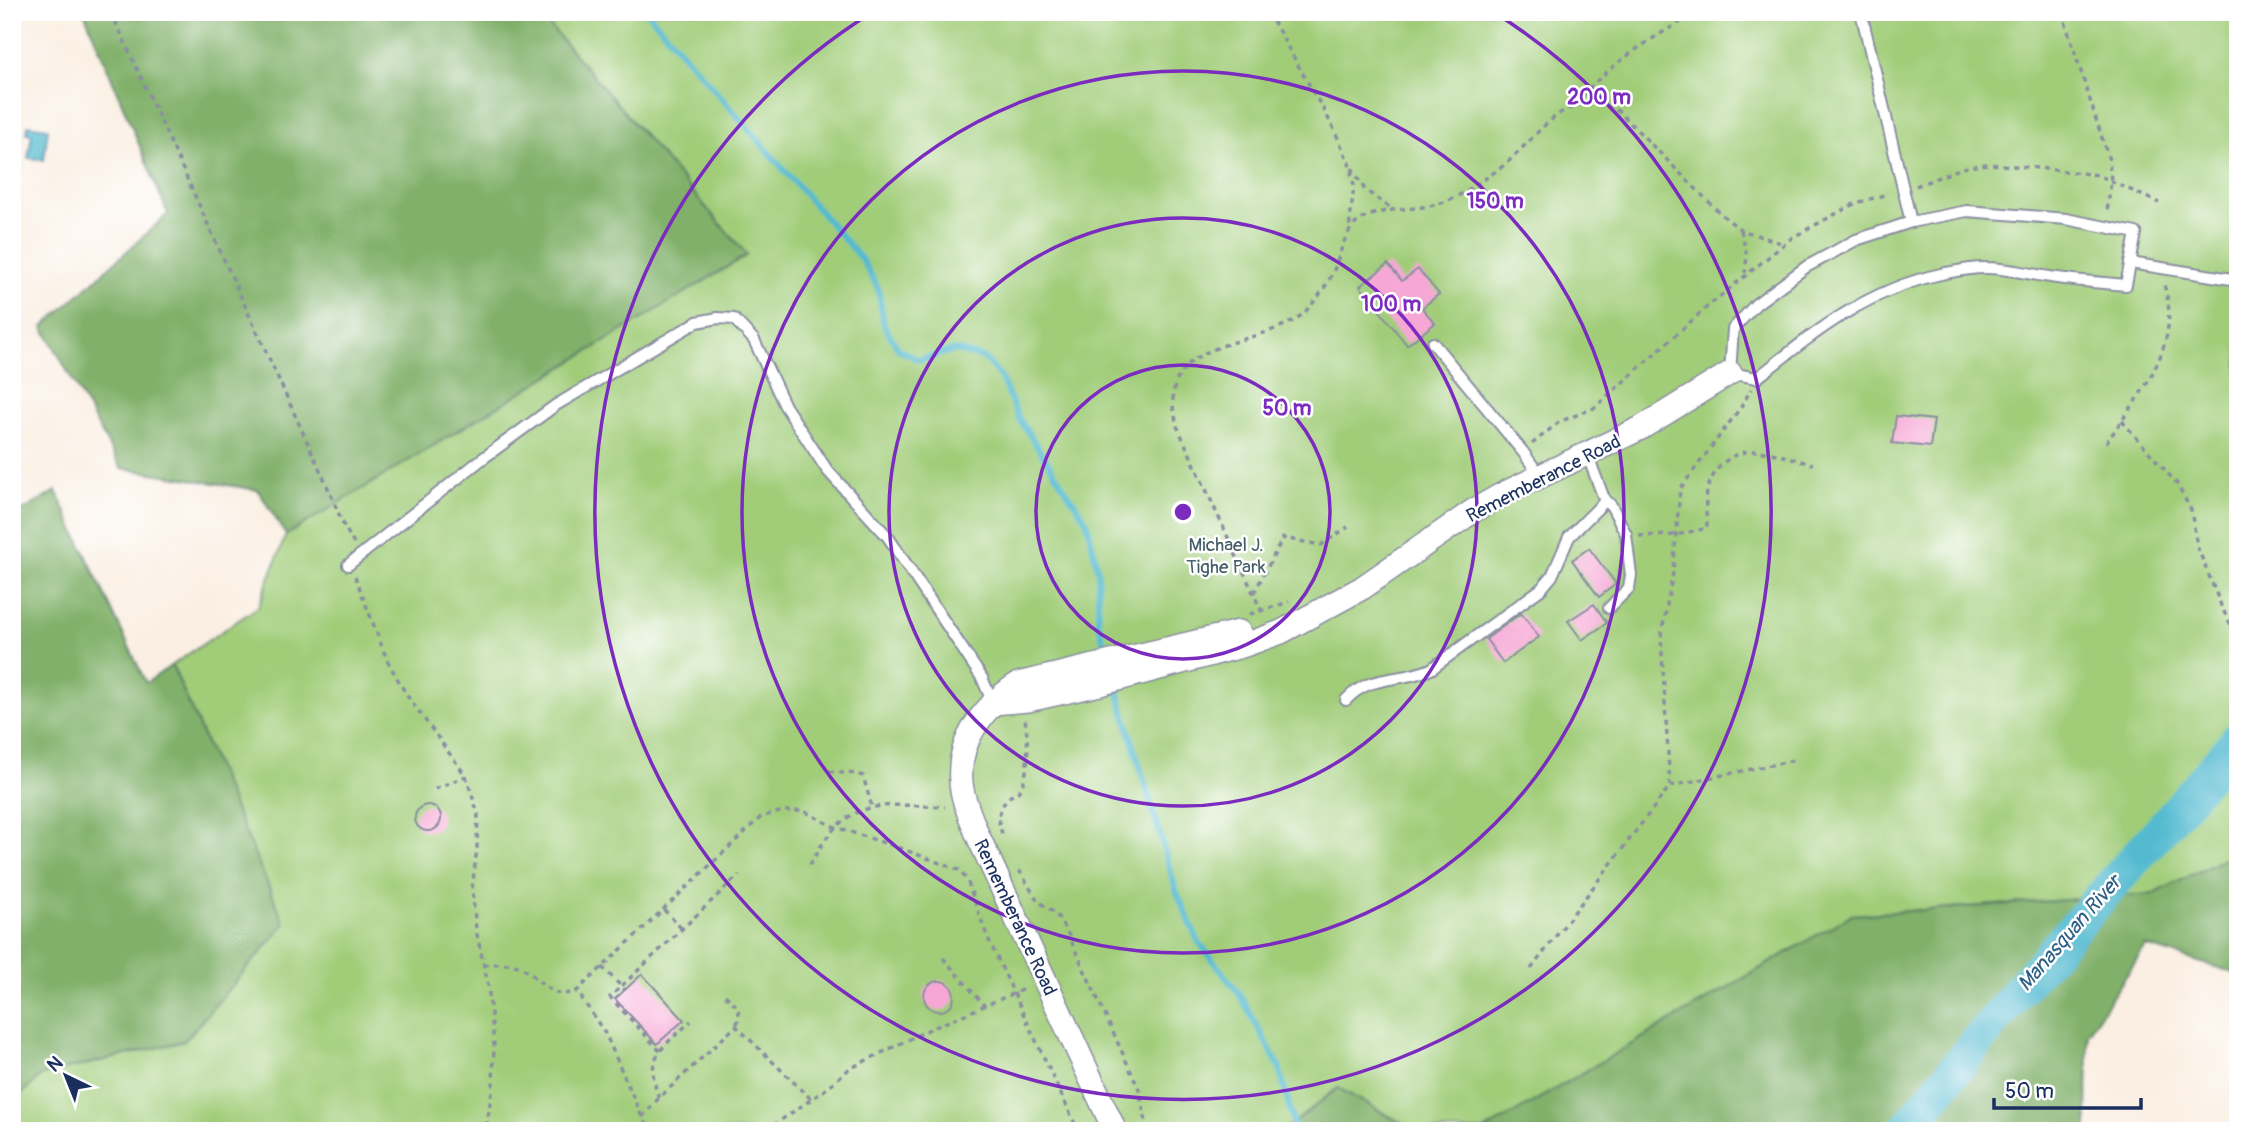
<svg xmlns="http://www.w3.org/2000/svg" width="2250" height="1143" font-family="Pangolin,sans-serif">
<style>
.green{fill:#a1cd79;stroke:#5e7e6c;stroke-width:2}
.forest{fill:#80b069;stroke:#4e7064;stroke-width:2}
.water{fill:#52bad0;stroke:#367497;stroke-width:2}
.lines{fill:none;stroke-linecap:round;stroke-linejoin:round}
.stream{stroke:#52bad0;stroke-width:6}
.river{stroke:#52bad0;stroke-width:35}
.building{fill:#f7a7d5}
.service-casing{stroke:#8a8fa0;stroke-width:14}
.minor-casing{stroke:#8a8fa0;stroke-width:26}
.path{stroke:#8a8fa0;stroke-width:3.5;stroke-dasharray:5 5;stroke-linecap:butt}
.service{stroke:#fff;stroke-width:10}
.minor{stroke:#fff;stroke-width:23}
.ring{fill:none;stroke:#7b2cbf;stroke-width:3.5}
.labels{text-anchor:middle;stroke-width:5;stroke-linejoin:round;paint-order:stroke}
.street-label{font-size:19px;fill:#1b2f5e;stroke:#fff}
.park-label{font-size:19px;fill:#435e66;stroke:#fff}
.water-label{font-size:21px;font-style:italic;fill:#2e6086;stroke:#fff}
.centre{fill:#7b2cbf;stroke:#fff;stroke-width:3.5}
.ring-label{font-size:21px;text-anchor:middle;font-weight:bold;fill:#7b2cbf;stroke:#fff;stroke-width:5;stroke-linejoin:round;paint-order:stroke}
</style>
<rect width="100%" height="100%" fill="#fff"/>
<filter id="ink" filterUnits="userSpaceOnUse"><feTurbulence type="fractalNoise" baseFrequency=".0143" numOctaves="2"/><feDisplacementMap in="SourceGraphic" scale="14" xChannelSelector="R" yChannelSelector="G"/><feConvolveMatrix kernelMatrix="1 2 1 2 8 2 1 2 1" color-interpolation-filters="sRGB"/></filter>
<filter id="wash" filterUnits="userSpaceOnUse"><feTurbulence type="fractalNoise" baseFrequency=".00686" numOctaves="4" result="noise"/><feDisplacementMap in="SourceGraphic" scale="28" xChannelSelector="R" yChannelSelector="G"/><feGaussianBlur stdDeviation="1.57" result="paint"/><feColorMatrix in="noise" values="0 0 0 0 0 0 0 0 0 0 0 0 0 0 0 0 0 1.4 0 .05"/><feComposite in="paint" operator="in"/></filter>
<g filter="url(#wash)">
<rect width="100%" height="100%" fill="#faefe2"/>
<path class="green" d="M538,12H2238V852L2154,894L1851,915L1484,1131H1416L1338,1088L1283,1131H12V1102L42,1075L184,1041L285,924L172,665L258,607L286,535L747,255Z"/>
<g class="forest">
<path d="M84,12H538L747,255L286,535L258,490L121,468L43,327L168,214Z"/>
<path d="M56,491L146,683L172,665L285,924L184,1041L42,1075L12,1102V517Z"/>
<path d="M2238,852V974L2146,946L2088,1033L2087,1131H1484L1851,915L2154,894Z"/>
<path d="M1338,1088L1416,1131H1284Z"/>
</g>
<path class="water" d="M28,125L48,128L44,160L28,158L32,134L27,133Z"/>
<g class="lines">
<g class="stream">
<path d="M647,12L862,260L878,288L884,325L898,349L919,360L954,350L984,358L1000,376L1019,419L1087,522L1098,571V622L1108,657"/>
<path d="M1116,685L1176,890L1198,941L1240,995L1279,1066L1295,1131"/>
</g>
<path class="river" d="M1905,1131L2019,990L2178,810L2238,739"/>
</g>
<g id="blocks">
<g class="building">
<path d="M1388,264L1402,281L1418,269L1439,294L1422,308L1435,323L1407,345L1360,286Z"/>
<path d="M1896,416L1934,420L1930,447L1892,443Z"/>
<path d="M1589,548L1616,584L1599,597L1572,560Z"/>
<path d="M1594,604L1607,623L1582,640L1568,621Z"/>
<path d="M1521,613L1539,637L1503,663L1486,639Z"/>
<circle cx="428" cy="818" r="13"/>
<path d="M642,974L684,1020L657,1044L615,999Z"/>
<circle cx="939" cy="996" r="15"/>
</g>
</g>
</g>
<g filter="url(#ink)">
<use href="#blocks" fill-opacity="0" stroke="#8a8fa0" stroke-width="2"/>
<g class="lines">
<g class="service-casing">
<g id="service">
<path d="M1861,12L1911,222"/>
<path d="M1967,211L2066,219L2136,233L2126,285C2103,283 2080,281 2057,278C2034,275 2012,269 1988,268C1973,267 1956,271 1941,274C1866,290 1815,332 1757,378L1730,373L1733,329L1756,304L1806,267L1856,240L1911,222Z"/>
<path d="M2130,263L2238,280"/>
<path d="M1433,343L1523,452L1540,476"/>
<path d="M1605,501L1611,505L1626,534L1631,575L1629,588L1609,608"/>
<path d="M348,565L482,459L556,405L697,322L718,318L734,319L754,340L785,406L827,470L888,537L982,678L993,703"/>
<path d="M1346,700C1371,673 1399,683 1431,669L1541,589L1552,576L1569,537L1605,501L1587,454"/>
</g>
</g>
<g class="minor-casing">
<g id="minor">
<path d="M993,703L1028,700L1100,684L1242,646L1281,632L1362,588L1473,511L1503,494L1641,428L1730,373"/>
<path d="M1115,1131L977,834C971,817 962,800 961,782C957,740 984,706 1018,684L1239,632"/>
</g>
</g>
<g class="path">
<path d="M111,12L326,483L343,524L354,544"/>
<path d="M1268,12L1332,125L1349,163L1354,186L1349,230"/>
<path d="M2062,12L2109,160L2111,181L2107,212"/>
<path d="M1576,104C1602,68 1660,32 1699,12"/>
<path d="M1352,168L1365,190L1392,209"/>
<path d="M1916,186L1962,168L1987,164L2029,167L2098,175L2159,203"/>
<path d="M1741,230L1747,256L1745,273"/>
<path d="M2122,421L2177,484L2191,510L2197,546L2222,608L2238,638"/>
<path d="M2106,443C2139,395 2185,344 2163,282"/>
<path d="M1532,444L1559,422L1594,408L1707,307L1793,237L1856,203L1888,194"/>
<path d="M1639,536L1676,535L1707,528C1707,519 1705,509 1706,500C1708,469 1733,446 1765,452C1781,454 1797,461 1813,464"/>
<path d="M355,576L387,660L406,694L466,776L478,814L477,848L472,889L476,930L488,984L494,1044L493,1084L486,1131"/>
<path d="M1254,593L1283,538L1321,545L1348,527"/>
<path d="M1262,612L1177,426C1176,418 1172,408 1173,399C1175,335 1269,347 1306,311C1316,300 1327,286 1333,272C1341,255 1343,232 1359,221C1383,205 1414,212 1441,203C1456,198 1470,189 1483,180C1493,173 1504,166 1512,158C1544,128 1569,87 1618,111L1722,215L1741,230L1784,244"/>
<path d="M1250,614L1289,602"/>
<path d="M829,771C840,774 852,772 863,776L872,807"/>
<path d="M1670,786L1795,760"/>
<path d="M435,789L466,776"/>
<path d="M1002,834L998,818C1000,811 1003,803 1008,798C1012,794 1014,796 1018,792C1031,776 1028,738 1025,719"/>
<path d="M810,865C845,797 877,804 945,807"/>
<path d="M1019,870L1038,901L1056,914L1068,934L1139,1089L1148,1131"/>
<path d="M664,910L682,929"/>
<path d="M943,958L985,1006"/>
<path d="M484,965C494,964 507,962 518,966C540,975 548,1002 577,991"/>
<path d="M602,967L625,990"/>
<path d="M1531,969L1670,786L1661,637L1673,573L1680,489L1741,407L1751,389"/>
<path d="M725,995C737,1006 743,1010 736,1026"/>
<path d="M660,1051L610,997L739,875"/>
<path d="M659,1098C643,1055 662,1049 691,1021"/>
<path d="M642,1117L659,1098L736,1026L811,1099"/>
<path d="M655,1131L648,1126L642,1117L606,1035L577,991L761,817L783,811H803L835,827L897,847L959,870L967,880L987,936L1075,1124"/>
<path d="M765,1131L822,1092L849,1069L930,1029L1026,988"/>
</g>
<use href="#service" class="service"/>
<use href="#minor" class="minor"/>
</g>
</g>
<g class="ring">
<circle cx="1183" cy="512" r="147"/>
<circle cx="1183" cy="512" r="294"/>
<circle cx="1183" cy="512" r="441"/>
<path d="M1495 13A588 588 0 1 1 871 13"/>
</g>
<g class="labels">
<g class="street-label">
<text transform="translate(1543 478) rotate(-27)" y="7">Rememberance Road</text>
<text transform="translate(1016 917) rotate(65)" y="7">Rememberance Road</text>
</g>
<g class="park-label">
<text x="1226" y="551">Michael J.<tspan x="1226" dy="22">Tighe Park</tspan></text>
</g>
<g class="water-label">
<text transform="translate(2069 933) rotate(-49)" y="7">Manasquan River</text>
</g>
</g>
<circle cx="1183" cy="512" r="10" class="centre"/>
<g class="ring-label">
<text x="1599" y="104">200 m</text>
<text x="1495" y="208">150 m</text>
<text x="1391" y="311">100 m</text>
<text x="1287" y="415">50 m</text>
</g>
<rect width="2250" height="1143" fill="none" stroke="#fff" stroke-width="42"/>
<g transform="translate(66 1076) rotate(317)" stroke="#ffffff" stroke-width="5" paint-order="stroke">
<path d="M0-5L12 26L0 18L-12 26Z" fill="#1b2f5e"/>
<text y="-10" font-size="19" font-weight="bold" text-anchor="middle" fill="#1b2f5e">N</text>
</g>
<path d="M1994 1098v10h147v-10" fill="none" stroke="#1b2f5e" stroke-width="3.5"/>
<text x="2005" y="1098" font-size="21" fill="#1b2f5e" stroke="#ffffff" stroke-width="5" paint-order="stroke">50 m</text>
</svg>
